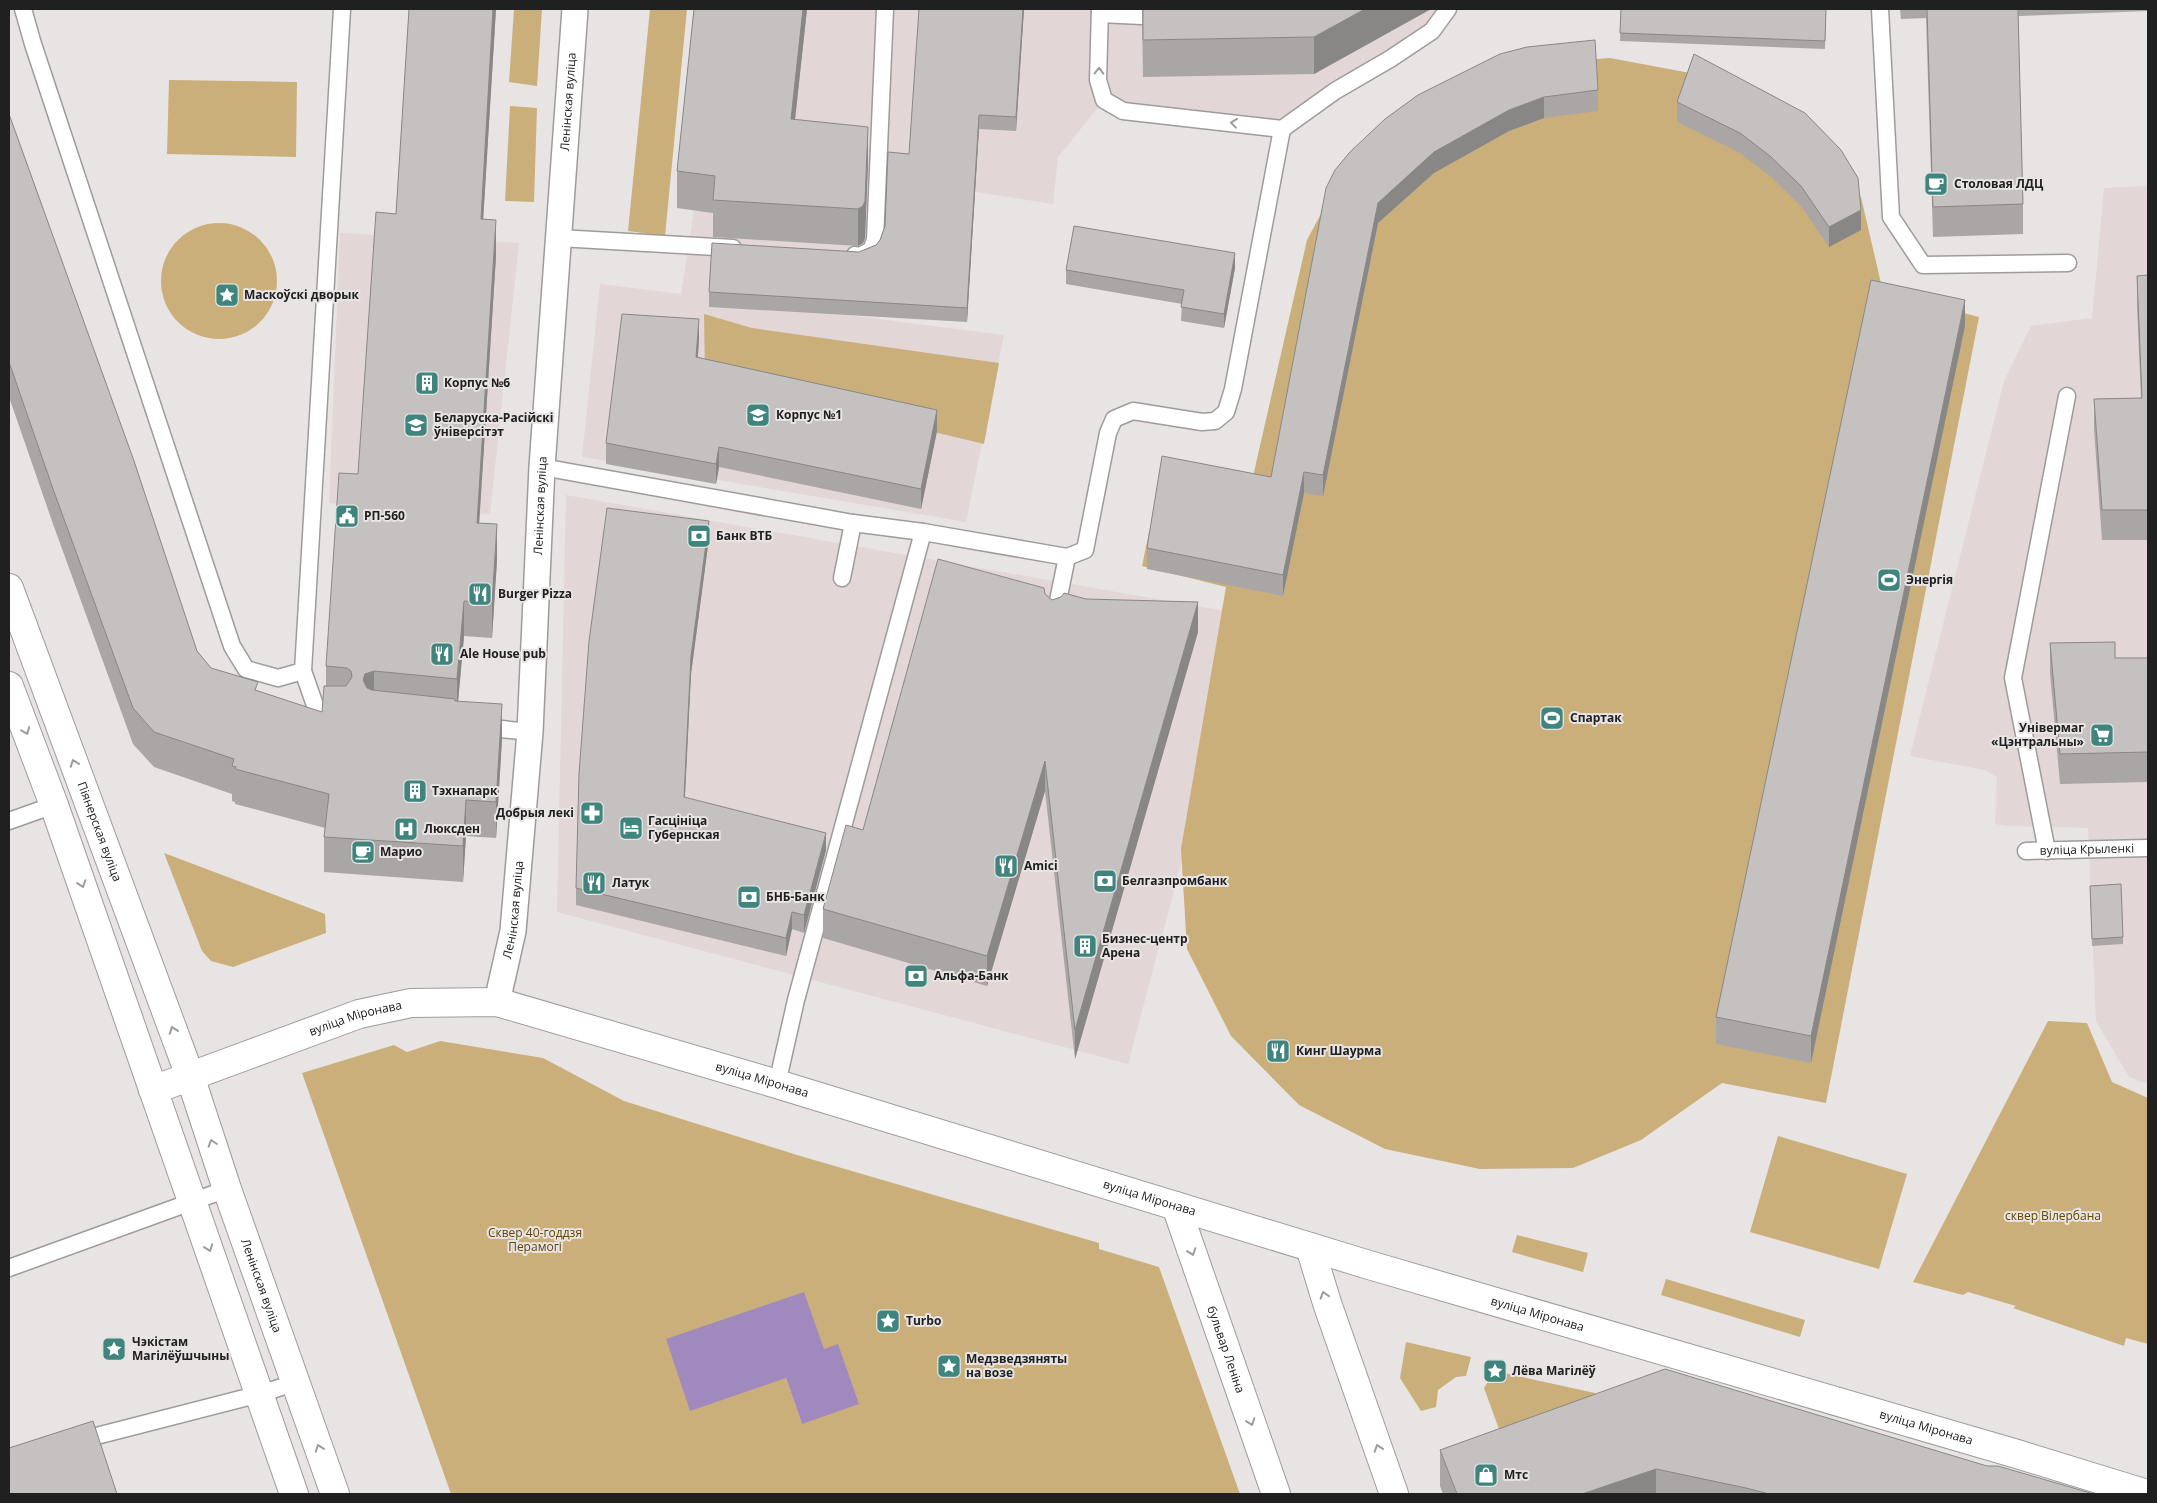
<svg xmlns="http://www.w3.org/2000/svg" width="2157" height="1503" font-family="'Open Sans',sans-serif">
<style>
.built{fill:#e2d6d6}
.green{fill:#cbaf7b;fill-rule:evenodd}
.water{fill:#a08abd}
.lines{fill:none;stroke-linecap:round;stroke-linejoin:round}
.service-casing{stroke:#9e9b9b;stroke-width:19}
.pedestrian-casing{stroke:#9e9b9b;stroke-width:28}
.tertiary-casing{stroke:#9e9b9b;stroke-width:30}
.primary-casing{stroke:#9e9b9b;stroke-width:30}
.service{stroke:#fff;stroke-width:16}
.pedestrian{stroke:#fff;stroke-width:25}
.tertiary{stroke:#fff;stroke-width:28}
.primary{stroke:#fff;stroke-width:28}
.wall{fill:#a9a6a5}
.shaded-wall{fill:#898786}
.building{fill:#c4c1c0;stroke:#898786}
.oneway{stroke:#9b9b9b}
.labels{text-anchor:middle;stroke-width:4;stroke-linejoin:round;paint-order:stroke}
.street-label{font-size:12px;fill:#212020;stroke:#e8e4e4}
.poi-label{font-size:12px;font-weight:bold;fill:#212020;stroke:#e8e4e4;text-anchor:start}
.park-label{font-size:12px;fill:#614500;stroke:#e8e4e4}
</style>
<rect width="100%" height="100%" fill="#e8e4e4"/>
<g class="built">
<path d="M698,9H1455L1282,129L1104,100L1058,157L1053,204L975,192L847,315L1004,335L966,522L582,457L600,284L681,294L694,210L677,208Z"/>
<path d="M2148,186V1084L2129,1077L2096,1021L2088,828L2008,826L1995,824L1997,777L1985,770L1910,756L2004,381L2031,326L2092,318L2104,188Z"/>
<path d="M340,233L519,243L490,514L329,503Z"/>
<path d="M566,495L1247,615L1128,1064L557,912Z"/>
</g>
<g class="green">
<path d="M514,9H542L537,86L509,82Z"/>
<path d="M650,9H687L665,236L628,231Z"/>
<path d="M1610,58L1701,75L1796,123L1861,197L1883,292L1979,317L1826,1103L1722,1083L1641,1140L1573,1168L1480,1169L1385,1149L1299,1105L1231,1036L1187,949L1181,849L1226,587L1142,566L1161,475L1249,494L1307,240L1348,163L1507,66Z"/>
<path d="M169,80L297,82L296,157L167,154Z"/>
<path d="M510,106L537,108L534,202L505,201Z"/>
<circle cx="219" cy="281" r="58"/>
<path d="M704,314L752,328L999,363L984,444L705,377Z"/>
<path d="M164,853L325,914L326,933L233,967L211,961L202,951Z"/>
<path d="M2048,1021L2087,1023L2112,1082L2148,1098V1344L2126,1338L2124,1346L2013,1308L2016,1306L1968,1292L1963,1295L1913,1282Z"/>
<path d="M440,1041L543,1058L624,1101L797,1155L1099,1243V1249L1159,1267L1240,1494H451L302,1073L394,1045L407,1052ZM838,1345L802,1424L786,1378L824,1350Z"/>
<path d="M1778,1136L1907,1174L1879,1269L1750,1232Z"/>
<path d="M1517,1235L1588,1253L1583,1272L1512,1252Z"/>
<path d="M1666,1279L1805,1320L1800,1337L1661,1295Z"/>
<path d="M1406,1342L1471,1357L1466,1376L1456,1377L1438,1390L1436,1407L1421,1411L1400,1378Z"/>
<path d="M1495,1371L1595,1393L1598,1411L1504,1443L1484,1388Z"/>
</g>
<path class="water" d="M804,1292L824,1349L838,1344L859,1404L802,1424L786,1378L690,1411L666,1339Z"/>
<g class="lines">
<g class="service-casing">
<g id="service">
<path d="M23,9L33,44L232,646L246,669L278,678L303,671L342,9"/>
<path d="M1100,9L1098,80L1104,100L1123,111L1282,129L1335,91L1390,59L1432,31L1448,9"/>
<path d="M1880,9L1891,217L1923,265L2068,263"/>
<path d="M1100,14L1142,16"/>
<path d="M559,238L733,248"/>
<path d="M855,255L860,256L871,250L875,240L885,9"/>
<path d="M542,467L853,523L923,532L1067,557L1085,550L1108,433L1114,419L1133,411L1202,422L1215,421L1226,412L1233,389L1282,129"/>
<path d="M842,578L853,523"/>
<path d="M1054,620L1067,557"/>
<path d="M303,671L317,711L342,712"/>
<path d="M482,727L530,732"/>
<path d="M9,821L54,805"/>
<path id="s1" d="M2026,851L2148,848"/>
<path d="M2047,851L2013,678L2067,396"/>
<path d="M777,1084L796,1000L923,532"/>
<path d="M9,1268L227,1189"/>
<path d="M77,1441L260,1394L297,1382"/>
</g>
</g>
<g class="pedestrian-casing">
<g id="pedestrian">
<path id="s2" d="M497,1002L513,931L530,732L542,467L575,9"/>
</g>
</g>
<g class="tertiary-casing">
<g id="tertiary">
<path id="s3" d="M153,1090L359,1014L411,1003L497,1002L777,1084L1369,1265L2017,1454L2147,1494"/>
<path id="s4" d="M1176,1206L1276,1494"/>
<path d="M1310,1247L1327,1303L1394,1494"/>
</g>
</g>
<g class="primary-casing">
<g id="primary">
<path id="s5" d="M9,588L190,1076L227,1189L335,1494"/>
<path d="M9,686L54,805L294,1494"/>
</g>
</g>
<use href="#service" class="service"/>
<use href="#pedestrian" class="pedestrian"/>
<use href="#tertiary" class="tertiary"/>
<use href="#primary" class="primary"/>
</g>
<g class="wall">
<path d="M409,9H496L483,219L496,256L479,523L497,560L492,638L464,636L458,701L502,739L496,838L466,836L463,882L324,872V837L325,828L235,804V802L232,801V794L154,767L133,744L53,524L9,397V114L197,651L211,668L258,691L322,712L326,686V666L358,474L396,214Z"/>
<path d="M694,9H807L795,119L868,164L865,238L863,243L858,246L713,237V213L677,208V171Z"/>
<path d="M1024,9L1016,131L979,129L967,322L709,307V292L859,252L876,245L880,240L909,154Z"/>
<path d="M1142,9H1431L1314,74L1143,77Z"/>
<path d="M1621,9H1826L1825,49L1620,41Z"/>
<path d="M1900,9H2148V11L2018,16L2023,204V234L1933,237L1926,18L1901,19Z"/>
<path d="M1694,54L1861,230L1829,247L1801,206L1770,176L1740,153L1677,122V102Z"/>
<path d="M1598,90V111L1544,118L1509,131L1434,173L1378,223L1323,496L1304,493L1283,596L1147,569V548L1271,477L1385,119Z"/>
<path d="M1235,268L1224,328L1181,321L1182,304L1066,284V270Z"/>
<path d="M2148,275V540H2102L2094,429V399L2141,398L2137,306V276Z"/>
<path d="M1965,326L1811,1063L1716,1044V1017Z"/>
<path d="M699,340L698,357L937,431L921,509L719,467L716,484L606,464V443Z"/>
<path d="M709,538L691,674L685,797L826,850L804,933L792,929L786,956L576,905V888Z"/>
<path d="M1045,594L1052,600L1198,632L1075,1059L1045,791L987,986L823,938V909L863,830Z"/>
<path d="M2050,643L2115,658H2148V782L2060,784L2050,673Z"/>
<path d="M2090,886L2123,937V944L2092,946Z"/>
<path d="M1440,1450L1987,1466L2094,1494H1443L1440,1486Z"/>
</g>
<g class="shaded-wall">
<path d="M493,9H496L481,255V219Z"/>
<path d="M803,9H807L791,156V119Z"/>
<path d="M1023,9H1024L1016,131V117Z"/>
<path d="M1365,9H1431L1314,74V37Z"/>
<path d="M1544,97V118L1509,131L1434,173L1378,223L1323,496V475L1378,203L1434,152L1509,110Z"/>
<path d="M979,115V129L967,322V308Z"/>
<path d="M868,127V164L865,238L863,243L858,246V209Z"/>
<path d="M1861,210V230L1829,247V227Z"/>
<path d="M496,220V256L477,558V523Z"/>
<path d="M1235,253V268L1224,328V314Z"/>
<path d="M1965,300V326L1811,1063V1036Z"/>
<path d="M699,319V340L696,378V357Z"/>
<path d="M937,410V431L921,509V489Z"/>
<path d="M719,447V467L716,484V464Z"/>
<path d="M1304,472V493L1283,596V575Z"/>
<path d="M709,521V538L691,674L684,814V797L691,656Z"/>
<path d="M497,524V560L492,638V603Z"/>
<path d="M464,601V636L457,714V679Z"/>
<path d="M1198,602V632L1075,1059V1030Z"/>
<path d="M374,671V706L363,680L365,674Z"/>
<path d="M502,704V739L496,838V802Z"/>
<path d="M1045,761V791L987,986V956Z"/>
<path d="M466,800V836L463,882V846Z"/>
<path d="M826,833V850L804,933V915Z"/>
<path d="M792,912V929L786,956V938Z"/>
<path d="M1656,1469V1494H1582Z"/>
</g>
<g class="building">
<path d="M409,9H493L481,219L496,220L477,523L497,524L492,603L464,601L457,679L374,671L365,674L363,680L367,688L372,690L455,699V701L502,704L496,802L466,800L463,846L324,837L329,794L235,769L236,767L232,766L234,759L154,732L133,708L53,489L9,362V114L134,461L197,651L211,668L258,682L255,690L322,712L324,686H346L352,677L351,671L347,668L326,666L339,473L358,474L376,212L396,214Z"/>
<path d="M694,9H803L791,119L868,127L865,201L863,206L858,209L713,200L715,176L677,171Z"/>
<path d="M919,9H1023L1016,117L979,115L967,308L709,292L712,243L859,252L876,245L880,240L885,226L888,152L909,154Z"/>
<path d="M1143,9H1365L1314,37L1143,40Z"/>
<path d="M1621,9H1826L1825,41L1620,33Z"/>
<path d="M1927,9H2018L2023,204L1933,207Z"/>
<path d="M1595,40L1598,90L1544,97L1509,110L1434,152L1378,203L1323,475L1304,472L1283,575L1147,548L1162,456L1271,477L1326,188L1335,170L1350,152L1385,119L1418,95L1500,54L1527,47Z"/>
<path d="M1694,54L1805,113L1841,150L1858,178L1861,210L1829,227L1801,186L1770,156L1740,133L1677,102Z"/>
<path d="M1074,226L1235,253L1224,314L1181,307L1184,290L1066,270Z"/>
<path d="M2148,275V510H2102L2094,399L2142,398L2137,276Z"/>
<path d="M1871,280L1965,300L1811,1036L1716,1017Z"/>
<path d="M622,314L699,319L696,357L937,410L921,489L719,447L716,464L606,443Z"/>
<path d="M607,508L709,521L691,656L684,797L826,833L804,915L792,912L786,938L576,888L579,774L589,641Z"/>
<path d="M938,559L1044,588L1045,594L1052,600L1061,597L1064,593L1086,599L1198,602L1075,1030L1045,761L987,956L823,909L846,825L863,830Z"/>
<path d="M2115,642V658H2148V752L2060,754L2050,643Z"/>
<path d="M2121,884L2123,937L2092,939L2090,886Z"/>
<path d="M1665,1369L1987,1466H1998L2094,1494H1769L1746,1488L1656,1469L1582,1494H1457L1440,1450Z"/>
<path d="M93,1421L117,1494H9V1448Z"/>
</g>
<defs><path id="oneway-chevron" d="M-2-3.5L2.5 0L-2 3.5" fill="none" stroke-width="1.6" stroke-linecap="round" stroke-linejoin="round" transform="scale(1.25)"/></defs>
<g class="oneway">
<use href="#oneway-chevron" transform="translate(1099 71) rotate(-89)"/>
<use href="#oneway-chevron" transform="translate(1234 123) rotate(-173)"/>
<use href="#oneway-chevron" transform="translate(26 731) rotate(69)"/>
<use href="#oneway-chevron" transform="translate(74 763) rotate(-110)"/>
<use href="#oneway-chevron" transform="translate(82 884) rotate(71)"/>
<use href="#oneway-chevron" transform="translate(173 1030) rotate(-110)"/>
<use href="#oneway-chevron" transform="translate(212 1143) rotate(-108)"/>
<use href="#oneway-chevron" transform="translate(209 1248) rotate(71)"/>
<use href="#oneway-chevron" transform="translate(1192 1252) rotate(71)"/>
<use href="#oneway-chevron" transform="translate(1324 1295) rotate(-107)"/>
<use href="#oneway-chevron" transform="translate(1251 1422) rotate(71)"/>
<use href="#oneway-chevron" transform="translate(319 1448) rotate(-109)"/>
<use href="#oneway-chevron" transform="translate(1378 1448) rotate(-109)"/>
</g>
<defs>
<g id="cafe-square" transform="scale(1.25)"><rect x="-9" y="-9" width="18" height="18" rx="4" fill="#3f857d" stroke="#e8e4e4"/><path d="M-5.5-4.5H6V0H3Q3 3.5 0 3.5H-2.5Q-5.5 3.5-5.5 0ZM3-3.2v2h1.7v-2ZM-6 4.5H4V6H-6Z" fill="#fff"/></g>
<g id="sight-square" transform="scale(1.25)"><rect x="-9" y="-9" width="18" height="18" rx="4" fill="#3f857d" stroke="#e8e4e4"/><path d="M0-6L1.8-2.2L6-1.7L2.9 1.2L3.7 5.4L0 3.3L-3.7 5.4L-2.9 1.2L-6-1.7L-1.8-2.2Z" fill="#fff"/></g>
<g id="building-square" transform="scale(1.25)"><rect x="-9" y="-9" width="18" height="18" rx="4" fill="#3f857d" stroke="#e8e4e4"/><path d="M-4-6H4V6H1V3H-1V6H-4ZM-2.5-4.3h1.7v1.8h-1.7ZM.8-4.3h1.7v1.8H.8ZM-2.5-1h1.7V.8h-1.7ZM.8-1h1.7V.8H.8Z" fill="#fff"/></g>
<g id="school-square" transform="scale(1.25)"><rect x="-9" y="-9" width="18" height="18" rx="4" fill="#3f857d" stroke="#e8e4e4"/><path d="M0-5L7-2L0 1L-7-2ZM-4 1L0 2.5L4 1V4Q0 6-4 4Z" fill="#fff"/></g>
<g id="university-square" transform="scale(1.25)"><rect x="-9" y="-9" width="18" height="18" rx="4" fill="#3f857d" stroke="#e8e4e4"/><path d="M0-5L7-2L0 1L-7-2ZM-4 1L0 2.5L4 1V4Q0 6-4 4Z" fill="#fff"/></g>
<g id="civic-square" transform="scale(1.25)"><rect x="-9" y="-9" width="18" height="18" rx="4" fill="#3f857d" stroke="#e8e4e4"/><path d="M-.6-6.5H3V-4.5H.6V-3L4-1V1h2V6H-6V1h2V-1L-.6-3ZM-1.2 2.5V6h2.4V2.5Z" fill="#fff"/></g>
<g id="bank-square" transform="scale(1.25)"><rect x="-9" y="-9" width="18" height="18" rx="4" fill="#3f857d" stroke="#e8e4e4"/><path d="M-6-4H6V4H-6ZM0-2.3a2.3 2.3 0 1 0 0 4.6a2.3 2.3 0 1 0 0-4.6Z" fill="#fff"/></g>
<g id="stadium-square" transform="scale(1.25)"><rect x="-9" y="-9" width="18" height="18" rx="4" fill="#3f857d" stroke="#e8e4e4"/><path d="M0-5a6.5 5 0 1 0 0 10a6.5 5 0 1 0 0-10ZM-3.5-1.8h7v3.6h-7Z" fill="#fff"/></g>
<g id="restaurant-square" transform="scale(1.25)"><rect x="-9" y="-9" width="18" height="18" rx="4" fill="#3f857d" stroke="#e8e4e4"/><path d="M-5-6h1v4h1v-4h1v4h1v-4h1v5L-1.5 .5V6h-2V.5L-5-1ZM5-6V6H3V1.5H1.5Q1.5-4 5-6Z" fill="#fff"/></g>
<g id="supermarket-square" transform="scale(1.25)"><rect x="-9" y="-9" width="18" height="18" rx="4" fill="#3f857d" stroke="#e8e4e4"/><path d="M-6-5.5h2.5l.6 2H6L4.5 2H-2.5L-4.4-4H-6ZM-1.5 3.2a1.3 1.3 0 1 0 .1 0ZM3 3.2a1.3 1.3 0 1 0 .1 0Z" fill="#fff"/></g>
<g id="pharmacy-square" transform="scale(1.25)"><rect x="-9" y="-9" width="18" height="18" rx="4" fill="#3f857d" stroke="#e8e4e4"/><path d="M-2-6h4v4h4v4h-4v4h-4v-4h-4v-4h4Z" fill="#fff"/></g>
<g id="hotel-square" transform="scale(1.25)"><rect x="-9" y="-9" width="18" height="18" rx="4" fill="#3f857d" stroke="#e8e4e4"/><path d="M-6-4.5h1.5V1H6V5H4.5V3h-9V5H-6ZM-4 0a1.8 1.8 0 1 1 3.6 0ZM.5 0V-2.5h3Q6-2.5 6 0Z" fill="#fff"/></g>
<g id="hospital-square" transform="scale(1.25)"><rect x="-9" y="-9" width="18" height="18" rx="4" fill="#3f857d" stroke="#e8e4e4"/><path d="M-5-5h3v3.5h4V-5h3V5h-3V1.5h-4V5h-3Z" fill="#fff"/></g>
<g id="shop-square" transform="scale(1.25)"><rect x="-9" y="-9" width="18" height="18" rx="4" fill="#3f857d" stroke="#e8e4e4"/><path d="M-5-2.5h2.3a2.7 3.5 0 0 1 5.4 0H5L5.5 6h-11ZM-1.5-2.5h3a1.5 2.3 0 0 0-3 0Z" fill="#fff"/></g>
</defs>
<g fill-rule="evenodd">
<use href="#cafe-square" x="1936" y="184"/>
<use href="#sight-square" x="227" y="295"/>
<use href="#building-square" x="427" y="383"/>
<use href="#school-square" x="758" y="415"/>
<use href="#university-square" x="416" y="425"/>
<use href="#civic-square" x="347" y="516"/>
<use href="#bank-square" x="699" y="536"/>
<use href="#stadium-square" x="1889" y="580"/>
<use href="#restaurant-square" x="480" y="594"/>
<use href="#restaurant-square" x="442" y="654"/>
<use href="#stadium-square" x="1552" y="718"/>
<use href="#supermarket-square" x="2102" y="735"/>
<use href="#building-square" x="415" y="791"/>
<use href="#pharmacy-square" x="592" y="813"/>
<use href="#hotel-square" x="631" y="828"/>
<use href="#hospital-square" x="406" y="829"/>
<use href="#cafe-square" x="363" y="852"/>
<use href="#restaurant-square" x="1006" y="866"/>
<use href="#bank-square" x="1105" y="881"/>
<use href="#restaurant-square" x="594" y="883"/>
<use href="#bank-square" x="749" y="897"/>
<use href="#building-square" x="1085" y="946"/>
<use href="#bank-square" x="916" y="976"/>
<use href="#restaurant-square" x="1278" y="1051"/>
<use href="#sight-square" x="888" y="1321"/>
<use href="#sight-square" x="114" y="1349"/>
<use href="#sight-square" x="949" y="1366"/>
<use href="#sight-square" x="1495" y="1371"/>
<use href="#shop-square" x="1486" y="1475"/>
</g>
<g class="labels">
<g class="street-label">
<text dy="4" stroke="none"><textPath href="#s2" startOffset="904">Ленінская вуліца</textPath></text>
<text dy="4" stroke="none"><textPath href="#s2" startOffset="499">Ленінская вуліца</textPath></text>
<text dy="4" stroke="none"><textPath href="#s5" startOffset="260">Піянерская вуліца</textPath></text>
<text dy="4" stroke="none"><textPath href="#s1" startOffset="61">вуліца Крыленкі</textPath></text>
<text dy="4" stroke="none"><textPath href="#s2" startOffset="94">Ленінская вуліца</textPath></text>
<text dy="4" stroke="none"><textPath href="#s3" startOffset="215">вуліца Міронава</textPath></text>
<text dy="4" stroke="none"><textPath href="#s3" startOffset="635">вуліца Міронава</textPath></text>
<text dy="4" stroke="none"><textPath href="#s3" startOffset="1040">вуліца Міронава</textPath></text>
<text dy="4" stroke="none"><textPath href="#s5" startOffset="742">Ленінская вуліца</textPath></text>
<text dy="4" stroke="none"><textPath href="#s3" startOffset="1445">вуліца Міронава</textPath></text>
<text dy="4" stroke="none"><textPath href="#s4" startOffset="152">бульвар Леніна</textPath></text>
<text dy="4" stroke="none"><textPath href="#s3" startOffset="1850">вуліца Міронава</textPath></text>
</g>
<g class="poi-label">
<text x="1954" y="188">Столовая ЛДЦ</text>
<text x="244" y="299">Маскоўскі дворык</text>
<text x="444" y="387">Корпус №6</text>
<text x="776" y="419">Корпус №1</text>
<text x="434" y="422">Беларуска-Расійскі<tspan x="434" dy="14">ўніверсітэт</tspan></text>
<text x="364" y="520">РП-560</text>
<text x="716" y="540">Банк ВТБ</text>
<text x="1906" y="584">Энергія</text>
<text x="498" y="598">Burger Pizza</text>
<text x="460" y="658">Ale House pub</text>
<text x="1570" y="722">Спартак</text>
<text x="2084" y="732" text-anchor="end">Універмаг<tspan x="2084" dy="14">«Цэнтральны»</tspan></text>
<text x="432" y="795">Тэхнапарк</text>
<text x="574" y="817" text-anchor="end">Добрыя лекі</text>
<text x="648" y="825">Гасцініца<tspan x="648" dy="14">Губернская</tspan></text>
<text x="424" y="833">Люксден</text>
<text x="380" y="856">Марио</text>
<text x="1024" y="870">Аmici</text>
<text x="1122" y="885">Белгазпромбанк</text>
<text x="612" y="887">Латук</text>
<text x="766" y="901">БНБ-Банк</text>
<text x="1102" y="943">Бизнес-центр<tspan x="1102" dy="14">Арена</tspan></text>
<text x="934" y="980">Альфа-Банк</text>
<text x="1296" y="1055">Кинг Шаурма</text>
<text x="906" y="1325">Turbo</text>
<text x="132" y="1346">Чэкістам<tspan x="132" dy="14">Магілёўшчыны</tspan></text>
<text x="966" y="1363">Медзведзяняты<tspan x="966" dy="14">на возе</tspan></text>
<text x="1512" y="1375">Лёва Магілёў</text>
<text x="1504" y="1479">Мтс</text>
</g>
<g class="park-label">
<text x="2053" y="1220">сквер Вілербана</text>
<text x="535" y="1237">Сквер 40-годдзя<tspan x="535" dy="14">Перамогі</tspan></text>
</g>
</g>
<rect width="2157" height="1503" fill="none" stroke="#212020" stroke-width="20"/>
</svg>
